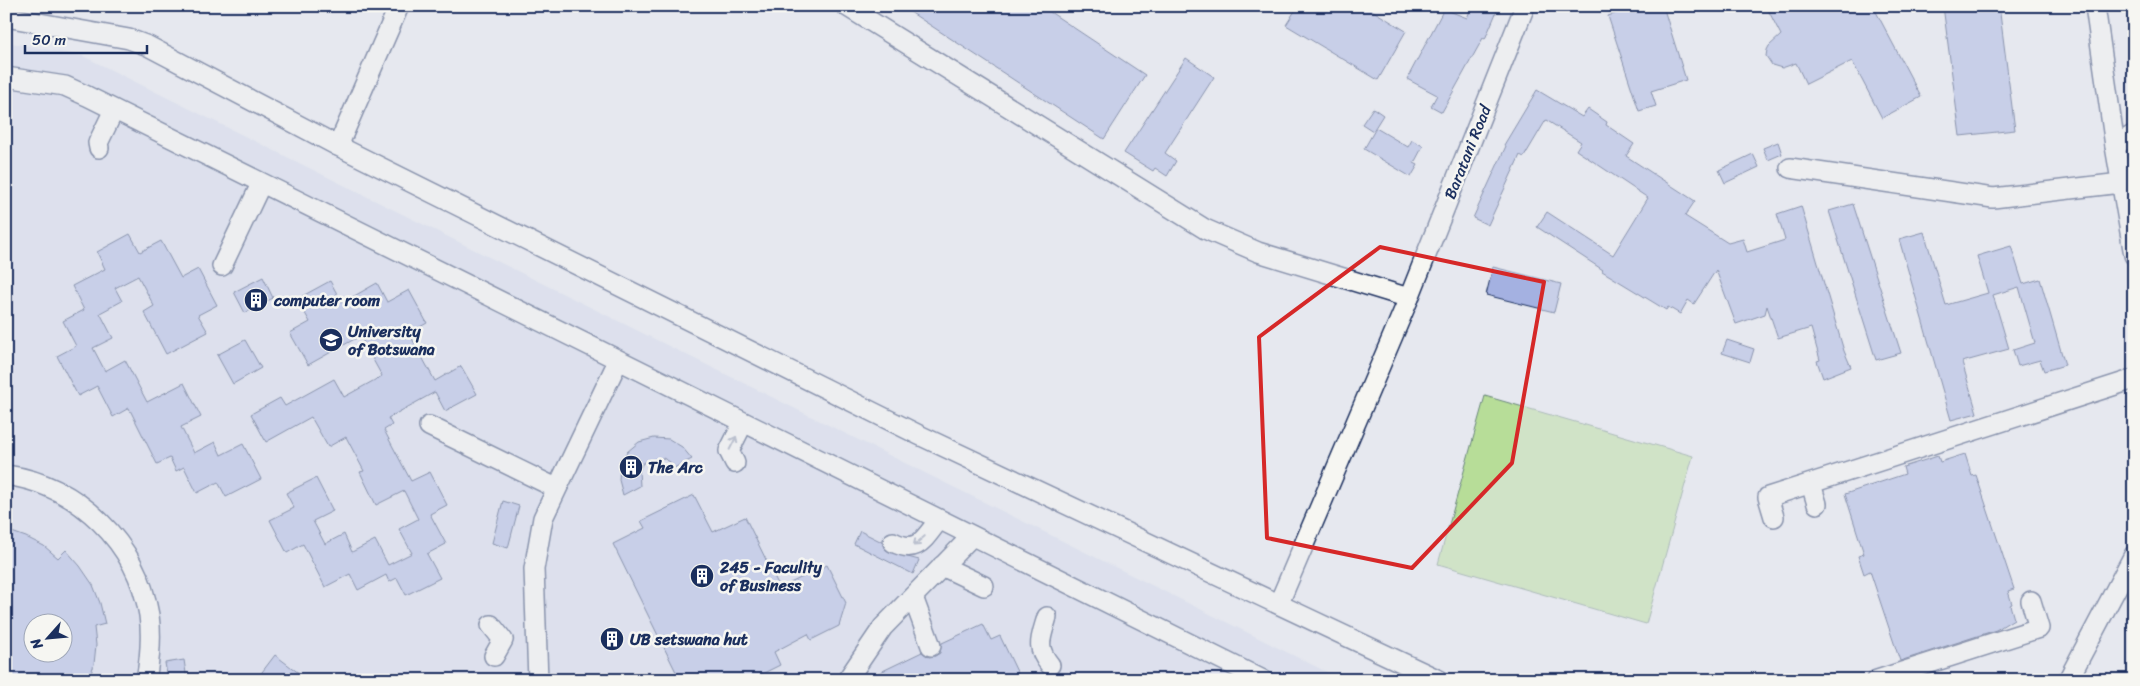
<svg xmlns="http://www.w3.org/2000/svg" width="2140" height="686" font-family="Sriracha,sans-serif">
<style>
.built{fill:#d2d8eb;fill-rule:evenodd}
.green{fill:#b7dd98;stroke:#69867b}
.building{fill:#a4b1e1;stroke:#1b2f5e;fill-rule:evenodd}
.lines{fill:none;stroke-linecap:round;stroke-linejoin:round}
.minor-casing{stroke:#1b2f5e;stroke-width:22}
.minor{stroke:#f6f6f2;stroke-width:19}
.oneway{stroke:#8892a8}
.marked{fill:none;stroke:#d62828;stroke-width:4;stroke-linejoin:round}
.labels{text-anchor:middle;stroke-width:5;stroke-linejoin:round;paint-order:stroke}
.street-label{font-size:16px;fill:#1b2f5e;stroke:#f6f6f2}
.poi-label{font-size:16px;font-weight:bold;fill:#1b2f5e;stroke:#f6f6f2;text-anchor:start}
</style>
<rect width="100%" height="100%" fill="#e6e8ef"/>
<filter id="ink" filterUnits="userSpaceOnUse"><feTurbulence type="fractalNoise" baseFrequency=".02" numOctaves="2"/><feDisplacementMap in="SourceGraphic" scale="10" xChannelSelector="R" yChannelSelector="G"/><feConvolveMatrix kernelMatrix="1 2 1 2 8 2 1 2 1" color-interpolation-filters="sRGB"/></filter>
<g filter="url(#ink)">
<path class="built" d="M6,42L83,56L1343,680H6ZM32,624H62V654H32Z"/>
<path class="green" d="M1485,396L1693,456L1646,624L1438,564Z"/>
<g class="building">
<path d="M901,6H1041L1145,75L1104,139Z"/>
<path d="M1298,6H1365L1406,31L1378,80L1286,25Z"/>
<path d="M1472,6H1499L1485,39L1483,38L1442,112L1431,106L1437,95L1407,79L1444,9L1467,18Z"/>
<path d="M1638,6H1663L1686,80L1651,91L1656,106L1639,111L1608,16Z"/>
<path d="M1766,6H1873L1921,97L1882,118L1852,61L1806,84L1796,63L1782,68L1772,65L1766,56L1767,50L1769,46L1781,35Z"/>
<path d="M1943,6H1999L2015,130L1960,136Z"/>
<path d="M1186,58L1214,77L1165,153L1176,161L1167,176L1155,168L1153,171L1124,153Z"/>
<path d="M1537,90L1582,117L1588,109L1607,122L1606,125L1634,144L1626,156L1695,201L1685,216L1728,243L1743,239L1747,252L1785,240L1777,214L1801,206L1844,351L1851,367L1823,378L1817,361L1820,360L1811,328L1778,338L1767,306L1765,314L1736,324L1716,270L1694,304L1688,300L1680,314L1668,307L1666,310L1602,271L1603,270L1537,227L1547,212L1613,255L1648,198L1576,150L1581,142L1546,120L1524,157L1520,155L1488,225L1473,218L1506,146L1504,145Z"/>
<path d="M1373,108L1383,115L1373,131L1362,124Z"/>
<path d="M1376,128L1408,147L1412,140L1423,146L1414,163L1418,165L1411,177L1364,149Z"/>
<path d="M1778,142L1782,154L1768,160L1763,148Z"/>
<path d="M1753,154L1759,167L1725,183L1719,170Z"/>
<path d="M1853,204L1901,353L1876,360L1829,211Z"/>
<path d="M1924,232L1946,305L1988,293L1977,256L2011,246L2023,284L2040,279L2065,365L2044,371L2040,360L2018,366L2013,350L2035,343L2019,287L1993,295L2009,349L1962,362L1977,413L1951,420L1899,239Z"/>
<path d="M130,234L140,252L161,241L181,278L198,269L217,305L198,315L208,332L166,354L144,312L154,306L138,276L115,288L122,301L100,313L113,338L93,348L105,371L125,360L147,402L184,383L201,417L181,427L194,453L215,442L221,455L243,444L261,479L226,497L218,482L197,493L184,467L176,471L170,458L157,464L129,408L113,417L97,386L78,396L57,356L76,346L63,321L84,310L72,286L105,269L97,252Z"/>
<path d="M1493,267L1561,284L1554,312L1486,295Z"/>
<path d="M263,277L273,298L245,313L234,292Z"/>
<path d="M330,281L342,303L377,283L387,302L409,290L427,323L409,333L435,381L461,366L477,394L445,411L435,392L388,418L392,425L384,430L411,481L430,472L447,505L430,514L446,544L427,554L440,578L406,595L397,578L389,582L386,575L358,590L350,574L325,587L303,544L287,553L270,520L294,508L286,493L316,478L333,511L313,521L325,544L344,534L352,552L375,540L388,565L412,553L399,529L418,519L404,491L376,505L360,472L364,471L346,437L328,447L311,417L266,442L251,414L280,398L285,406L334,379L344,397L382,376L360,336L308,365L290,333L310,322L297,299Z"/>
<path d="M245,340L261,368L233,384L217,355Z"/>
<path d="M1727,340L1754,349L1750,362L1722,353Z"/>
<path d="M654,438L669,439L682,447L692,459L674,468L670,462L663,458L648,460L642,464L639,471L640,486L623,495L619,480L620,465L627,452L639,442Z"/>
<path d="M1965,454L1972,476L1976,475L2014,589L2008,591L2012,604L2010,605L2014,619L1996,630L1900,661L1870,571L1864,574L1858,556L1864,554L1845,494L1905,474L1903,467L1938,456L1940,462Z"/>
<path d="M694,495L713,532L745,517L780,588L827,565L846,603L839,626L811,640L808,634L774,652L780,665L750,680H680L613,544L645,528L641,521Z"/>
<path d="M503,501L519,506L508,548L492,543Z"/>
<path d="M6,530L26,537L44,546L58,558L66,550L80,566L93,585L100,603L105,624L94,627L96,645L94,664L89,680H6ZM32,624H62V654H32Z"/>
<path d="M860,531L882,542L884,548L889,552L919,560L913,574L854,544Z"/>
<path d="M983,624L991,640L1000,636L1021,680H864L922,652L921,651L929,657L935,656L940,653L942,643Z"/>
<circle cx="612" cy="639" r="8"/>
<path d="M275,655L308,680H256Z"/>
<path d="M184,660L187,680H168L165,663Z"/>
</g>
<g class="lines">
<g class="minor-casing">
<g id="minor">
<path d="M846,6L1205,229L1258,252L1409,298"/>
<path d="M2095,6L2115,146L2134,255"/>
<path d="M6,17L129,39L148,46L338,146L919,435L1439,680"/>
<path d="M6,77L65,86L87,96L1263,680"/>
<path d="M338,146L399,6"/>
<path d="M2115,146L2134,134"/>
<path d="M99,148L98,143L114,110"/>
<path d="M1790,168L1993,198L2121,183"/>
<path d="M222,266L261,184"/>
<path d="M429,426L556,488"/>
<path d="M735,463L729,451L743,423"/>
<path d="M6,475C78,485 137,543 149,615C152,637 150,658 146,680"/>
<path d="M1811,484L1817,504"/>
<path d="M1774,517L1768,497L2134,379"/>
<path d="M893,542C918,555 924,538 939,520"/>
<path d="M942,566L984,586"/>
<path d="M913,597L931,646"/>
<path d="M1279,603L1409,298L1525,6"/>
<path d="M1047,617C1041,638 1035,647 1050,665"/>
<path d="M491,625L503,640L494,656"/>
<path d="M538,680L534,569L543,518L618,361"/>
<path d="M847,680L883,627L972,536"/>
<path d="M1877,680L2039,628L2031,601"/>
<path d="M2068,680L2134,555"/>
</g>
</g>
<use href="#minor" class="minor"/>
</g>
<defs><path id="oneway-shaft" d="M-6 0H5M1.5-3L5.5 0L1.5 3" fill="none" stroke-width="1.6" stroke-linecap="round" stroke-linejoin="round" transform="scale(1.25)"/></defs>
<g class="oneway">
<use href="#oneway-shaft" transform="translate(733 443) rotate(-63)"/>
<use href="#oneway-shaft" transform="translate(919 541) rotate(140)"/>
</g>
</g>
<path d="M0 0H2140V686H0ZM1380,247L1544,282L1512,463L1412,568L1267,538L1259,337Z" fill="#e6e8ef" fill-opacity=".55" fill-rule="evenodd"/>
<path class="marked" d="M1380,247L1544,282L1512,463L1412,568L1267,538L1259,337Z"/>
<defs>
<g id="building-disc" transform="scale(1.25)"><circle r="9.5" fill="#1b2f5e" stroke="#f6f6f2"/><path d="M-4-6H4V6H1V3H-1V6H-4ZM-2.5-4.3h1.7v1.8h-1.7ZM.8-4.3h1.7v1.8H.8ZM-2.5-1h1.7V.8h-1.7ZM.8-1h1.7V.8H.8Z" fill="#fff"/></g>
<g id="university-disc" transform="scale(1.25)"><circle r="9.5" fill="#1b2f5e" stroke="#f6f6f2"/><path d="M0-5L7-2L0 1L-7-2ZM-4 1L0 2.5L4 1V4Q0 6-4 4Z" fill="#fff"/></g>
</defs>
<g fill-rule="evenodd">
<use href="#building-disc" x="256" y="300"/>
<use href="#university-disc" x="331" y="340"/>
<use href="#building-disc" x="631" y="467"/>
<use href="#building-disc" x="702" y="576"/>
<use href="#building-disc" x="612" y="639"/>
</g>
<g class="labels">
<g class="street-label">
<text transform="translate(1467 152) rotate(-68)" y="6">Baratani Road</text>
</g>
<g class="poi-label">
<text x="274" y="306">computer room</text>
<text x="348" y="337">University<tspan x="348" dy="18">of Botswana</tspan></text>
<text x="648" y="473">The Arc</text>
<text x="720" y="573">245 - Faculity<tspan x="720" dy="18">of Business</tspan></text>
<text x="630" y="645">UB setswana hut</text>
</g>
</g>
<rect width="2140" height="686" fill="none" stroke="#f6f6f2" stroke-width="25"/>
<rect x="12" y="12" width="2115" height="661" fill="none" stroke="#1b2f5e" stroke-width="2" filter="url(#ink)"/>
<g transform="translate(48 638) rotate(243)"><circle r="24" fill="#f6f6f2" stroke="#9ea6b7"/>
<path d="M0-4L9 19L0 12L-9 19Z" fill="#1b2f5e"/>
<text y="-8" font-size="14" font-weight="bold" text-anchor="middle" fill="#1b2f5e">N</text>
</g>
<path d="M25 45v8h122v-8" fill="none" stroke="#1b2f5e" stroke-width="2.5"/>
<text x="32" y="45" font-size="15" fill="#1b2f5e" stroke="#f6f6f2" stroke-width="4" paint-order="stroke">50 m</text>
</svg>
